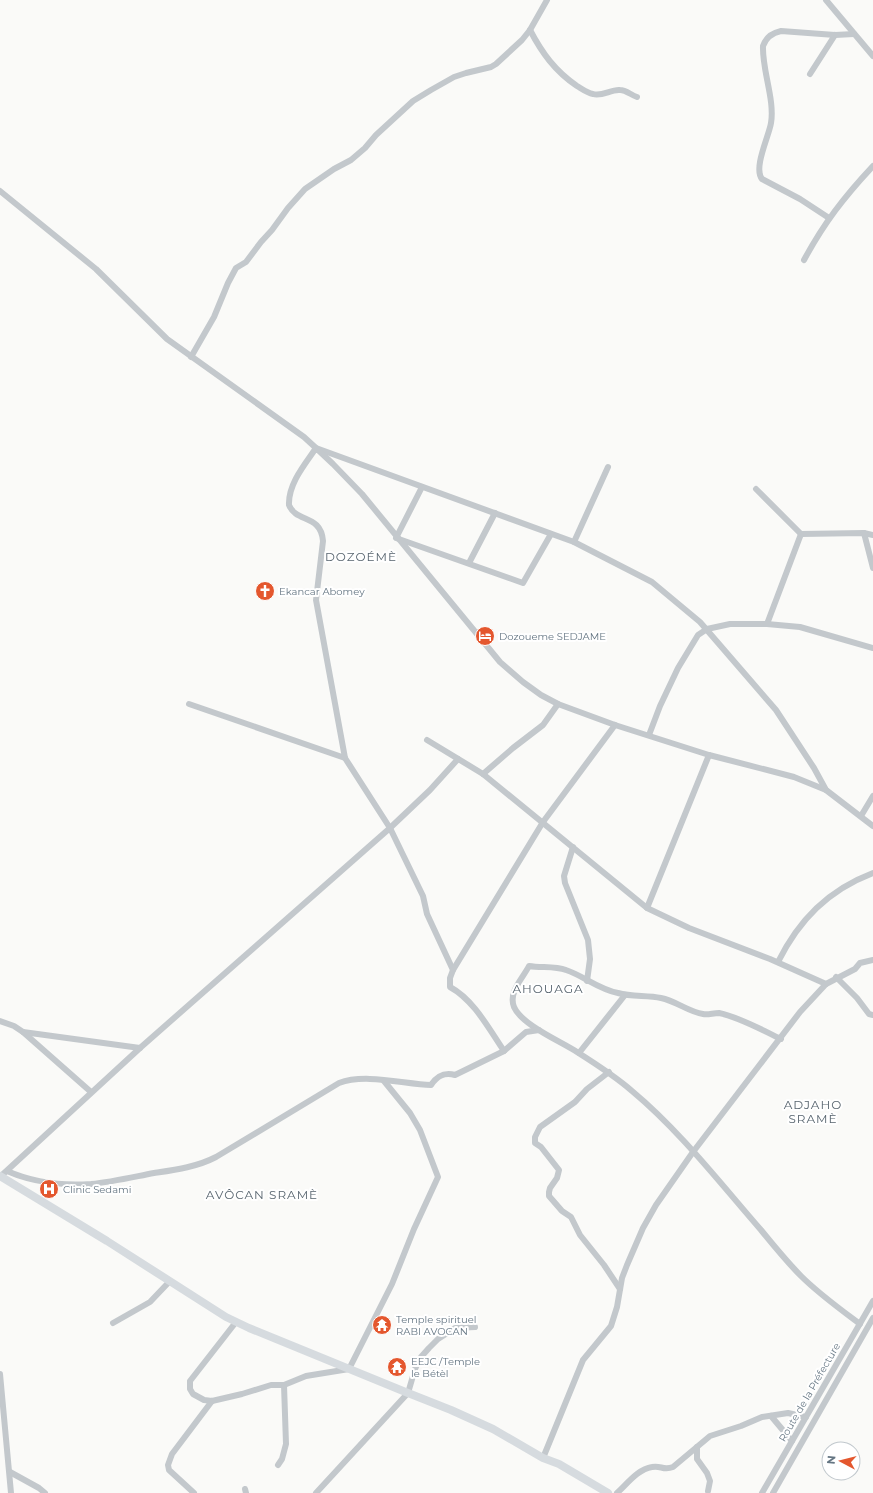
<svg xmlns="http://www.w3.org/2000/svg" width="873" height="1493" font-family="Montserrat,sans-serif">
<style>
.lines{fill:none;stroke-linecap:round;stroke-linejoin:round}
.minor{stroke:#c3c8cc;stroke-width:6}
.major{stroke:#d6dbdf;stroke-width:8}
.labels{text-anchor:middle;stroke-width:4;stroke-linejoin:round;paint-order:stroke}
.poi-label{font-size:10px;fill:#657683;stroke:#fff;text-anchor:start}
.street-label{font-size:10px;fill:#657683;stroke:#fff}
.quarter-label{font-size:12px;letter-spacing:1px;fill:#57646e;stroke:#fff}
</style>
<rect width="100%" height="100%" fill="#fafaf8"/>
<g class="lines">
<g class="minor">
<path d="M826,0L873,56"/>
<path d="M530,30C542,53 555,71 577,86C582,89 587,93 593,94C602,97 611,89 620,90C626,90 631,95 637,97"/>
<path d="M810,74L835,35"/>
<path d="M0,191L96,269L167,339L304,437L316,448L574,542L652,582L700,622L776,710L814,768L826,790L873,826"/>
<path d="M829,218L800,199L762,179C753,168 769,136 771,123C775,100 762,70 763,46C766,37 772,33 781,31L835,35L854,34"/>
<path d="M804,260C824,223 844,197 873,166"/>
<path d="M191,357L214,317L228,283L236,268L246,262L261,242L272,230L288,208L305,189L334,169L351,160L365,148L376,135L413,101L431,90L454,77L466,73L491,67L496,64L522,40L530,30L547,0"/>
<path d="M422,487L396,538L523,583L551,534"/>
<path d="M756,489L801,534L864,533L873,535"/>
<path d="M864,533L873,568"/>
<path d="M574,542L608,467"/>
<path d="M469,563L495,513"/>
<path d="M767,624L801,534"/>
<path d="M189,704L345,758"/>
<path d="M649,735L660,706L678,668L698,635L707,629L730,624H767L800,627L873,648"/>
<path d="M427,740L483,774L647,908L689,928L770,959L826,984"/>
<path d="M483,774L513,748L543,725L558,704"/>
<path d="M861,816L873,796"/>
<path d="M573,847L564,876L565,883L588,940L590,959L587,981"/>
<path d="M647,908L709,755"/>
<path d="M778,962C799,920 828,890 873,873"/>
<path d="M453,970L427,914L423,896L390,828L345,758L316,600L323,541C321,514 296,523 289,505C288,484 305,464 316,448L333,464L362,494L500,662L523,682L541,695L558,704L615,725L709,755L794,777L826,790"/>
<path d="M836,977L857,998L869,1014L873,1015"/>
<path d="M0,1021L14,1026L23,1032L91,1092"/>
<path d="M23,1032L140,1048"/>
<path d="M781,1039C762,1030 739,1017 719,1013C713,1013 708,1015 703,1014C689,1012 676,1001 661,998C647,995 632,997 618,993C598,989 584,976 566,970C555,966 541,968 529,966C523,978 508,992 514,1007C522,1025 560,1041 577,1052C596,1064 615,1076 632,1091C680,1131 720,1183 761,1230C774,1246 787,1262 801,1276C819,1294 840,1309 860,1324"/>
<path d="M504,1051C489,1029 474,1000 450,987V978L453,970L543,822L615,725"/>
<path d="M579,1053L625,995"/>
<path d="M609,1072L587,1089L575,1102L540,1127L535,1137V1143L541,1147L559,1170L557,1178L550,1188L549,1192V1196L562,1211L571,1217L580,1235L604,1265L620,1289"/>
<path d="M7,1171C32,1182 63,1186 91,1184C112,1182 133,1177 154,1173C174,1170 197,1167 216,1157L339,1083C365,1073 404,1084 431,1085C437,1076 444,1072 455,1075L504,1051L526,1032L539,1030"/>
<path d="M1,1176L140,1048L390,828L430,790L458,759"/>
<path d="M236,1322L190,1381V1389L193,1394L204,1400L212,1401L242,1394L271,1385H284L306,1376L349,1369L392,1284L414,1229L438,1177L420,1130L410,1113L384,1081"/>
<path d="M113,1323L150,1302L169,1282"/>
<path d="M0,1374L11,1493"/>
<path d="M771,1416L792,1441"/>
<path d="M697,1447V1459L707,1473L710,1481L708,1491"/>
<path d="M543,1458L583,1360L611,1326L617,1307L622,1278L627,1265L643,1228L656,1205L693,1152L800,1012L826,984L855,969L860,963L873,960"/>
<path d="M278,1465L282,1459L286,1444L284,1385"/>
<path d="M10,1472L39,1488L45,1493"/>
<path d="M245,1489L246,1493"/>
<path d="M194,1493L169,1470L168,1465L172,1454L212,1401"/>
<path d="M316,1493L408,1393L415,1369L421,1357L429,1348L438,1339L455,1328L475,1327"/>
<path d="M617,1493C627,1484 638,1469 652,1467C661,1465 663,1471 673,1467L710,1436L741,1426L762,1417L788,1413L806,1417"/>
<path d="M762,1493L873,1301"/>
<path d="M773,1493L873,1318"/>
</g>
<path class="major" d="M0,1176L107,1241L226,1317L249,1328L408,1393L451,1410L493,1429L543,1458L559,1464L608,1493"/>
</g>
<defs>
<g id="church-disc" transform="scale(1)"><circle r="9.5" fill="#e4572e" stroke="#fff"/><path d="M-1.2-6h2.4v3.5h3.3v2.4h-3.3V6h-2.4V-.1h-3.3v-2.4h3.3Z" fill="#fff"/></g>
<g id="hotel-disc" transform="scale(1)"><circle r="9.5" fill="#e4572e" stroke="#fff"/><path d="M-6-4.5h1.5V1H6V5H4.5V3h-9V5H-6ZM-4 0a1.8 1.8 0 1 1 3.6 0ZM.5 0V-2.5h3Q6-2.5 6 0Z" fill="#fff"/></g>
<g id="hospital-disc" transform="scale(1)"><circle r="9.5" fill="#e4572e" stroke="#fff"/><path d="M-5-5h3v3.5h4V-5h3V5h-3V1.5h-4V5h-3Z" fill="#fff"/></g>
<g id="temple-disc" transform="scale(1)"><circle r="9.5" fill="#e4572e" stroke="#fff"/><path d="M0-6L5-2H3V0L6.5 2.5H4V6H1.5V3h-3V6H-4V2.5H-6.5L-3 0V-2H-5Z" fill="#fff"/></g>
</defs>
<g fill-rule="evenodd">
<use href="#church-disc" x="265" y="591"/>
<use href="#hotel-disc" x="485" y="636"/>
<use href="#hospital-disc" x="49" y="1189"/>
<use href="#temple-disc" x="382" y="1325"/>
<use href="#temple-disc" x="397" y="1367"/>
</g>
<g class="labels">
<g class="poi-label">
<text x="279" y="595">Ekancar Abomey</text>
<text x="499" y="640">Dozoueme SEDJAME</text>
<text x="63" y="1193">Clinic Sedami</text>
<text x="396" y="1323">Temple spirituel<tspan x="396" dy="12">RABI AVOCAN</tspan></text>
<text x="411" y="1365">EEJC /Temple<tspan x="411" dy="12">le Bétèl</tspan></text>
</g>
<g class="street-label">
<text transform="translate(809 1392) rotate(-60)" y="4">Route de la Préfecture</text>
</g>
<g class="quarter-label">
<text x="361" y="561">DOZOÉMÈ</text>
<text x="548" y="993">AHOUAGA</text>
<text x="813" y="1109">ADJAHO<tspan x="813" dy="14">SRAMÈ</tspan></text>
<text x="262" y="1199">AVÔCAN SRAMÈ</text>
</g>
</g>
<g transform="translate(841 1461) rotate(277)"><circle r="19" fill="#ffffff" stroke="#c1c8cd"/>
<path d="M0-3L7 15L0 10L-7 15Z" fill="#e4572e"/>
<text y="-6" font-size="11" font-weight="bold" text-anchor="middle" fill="#657683">N</text>
</g>
</svg>
